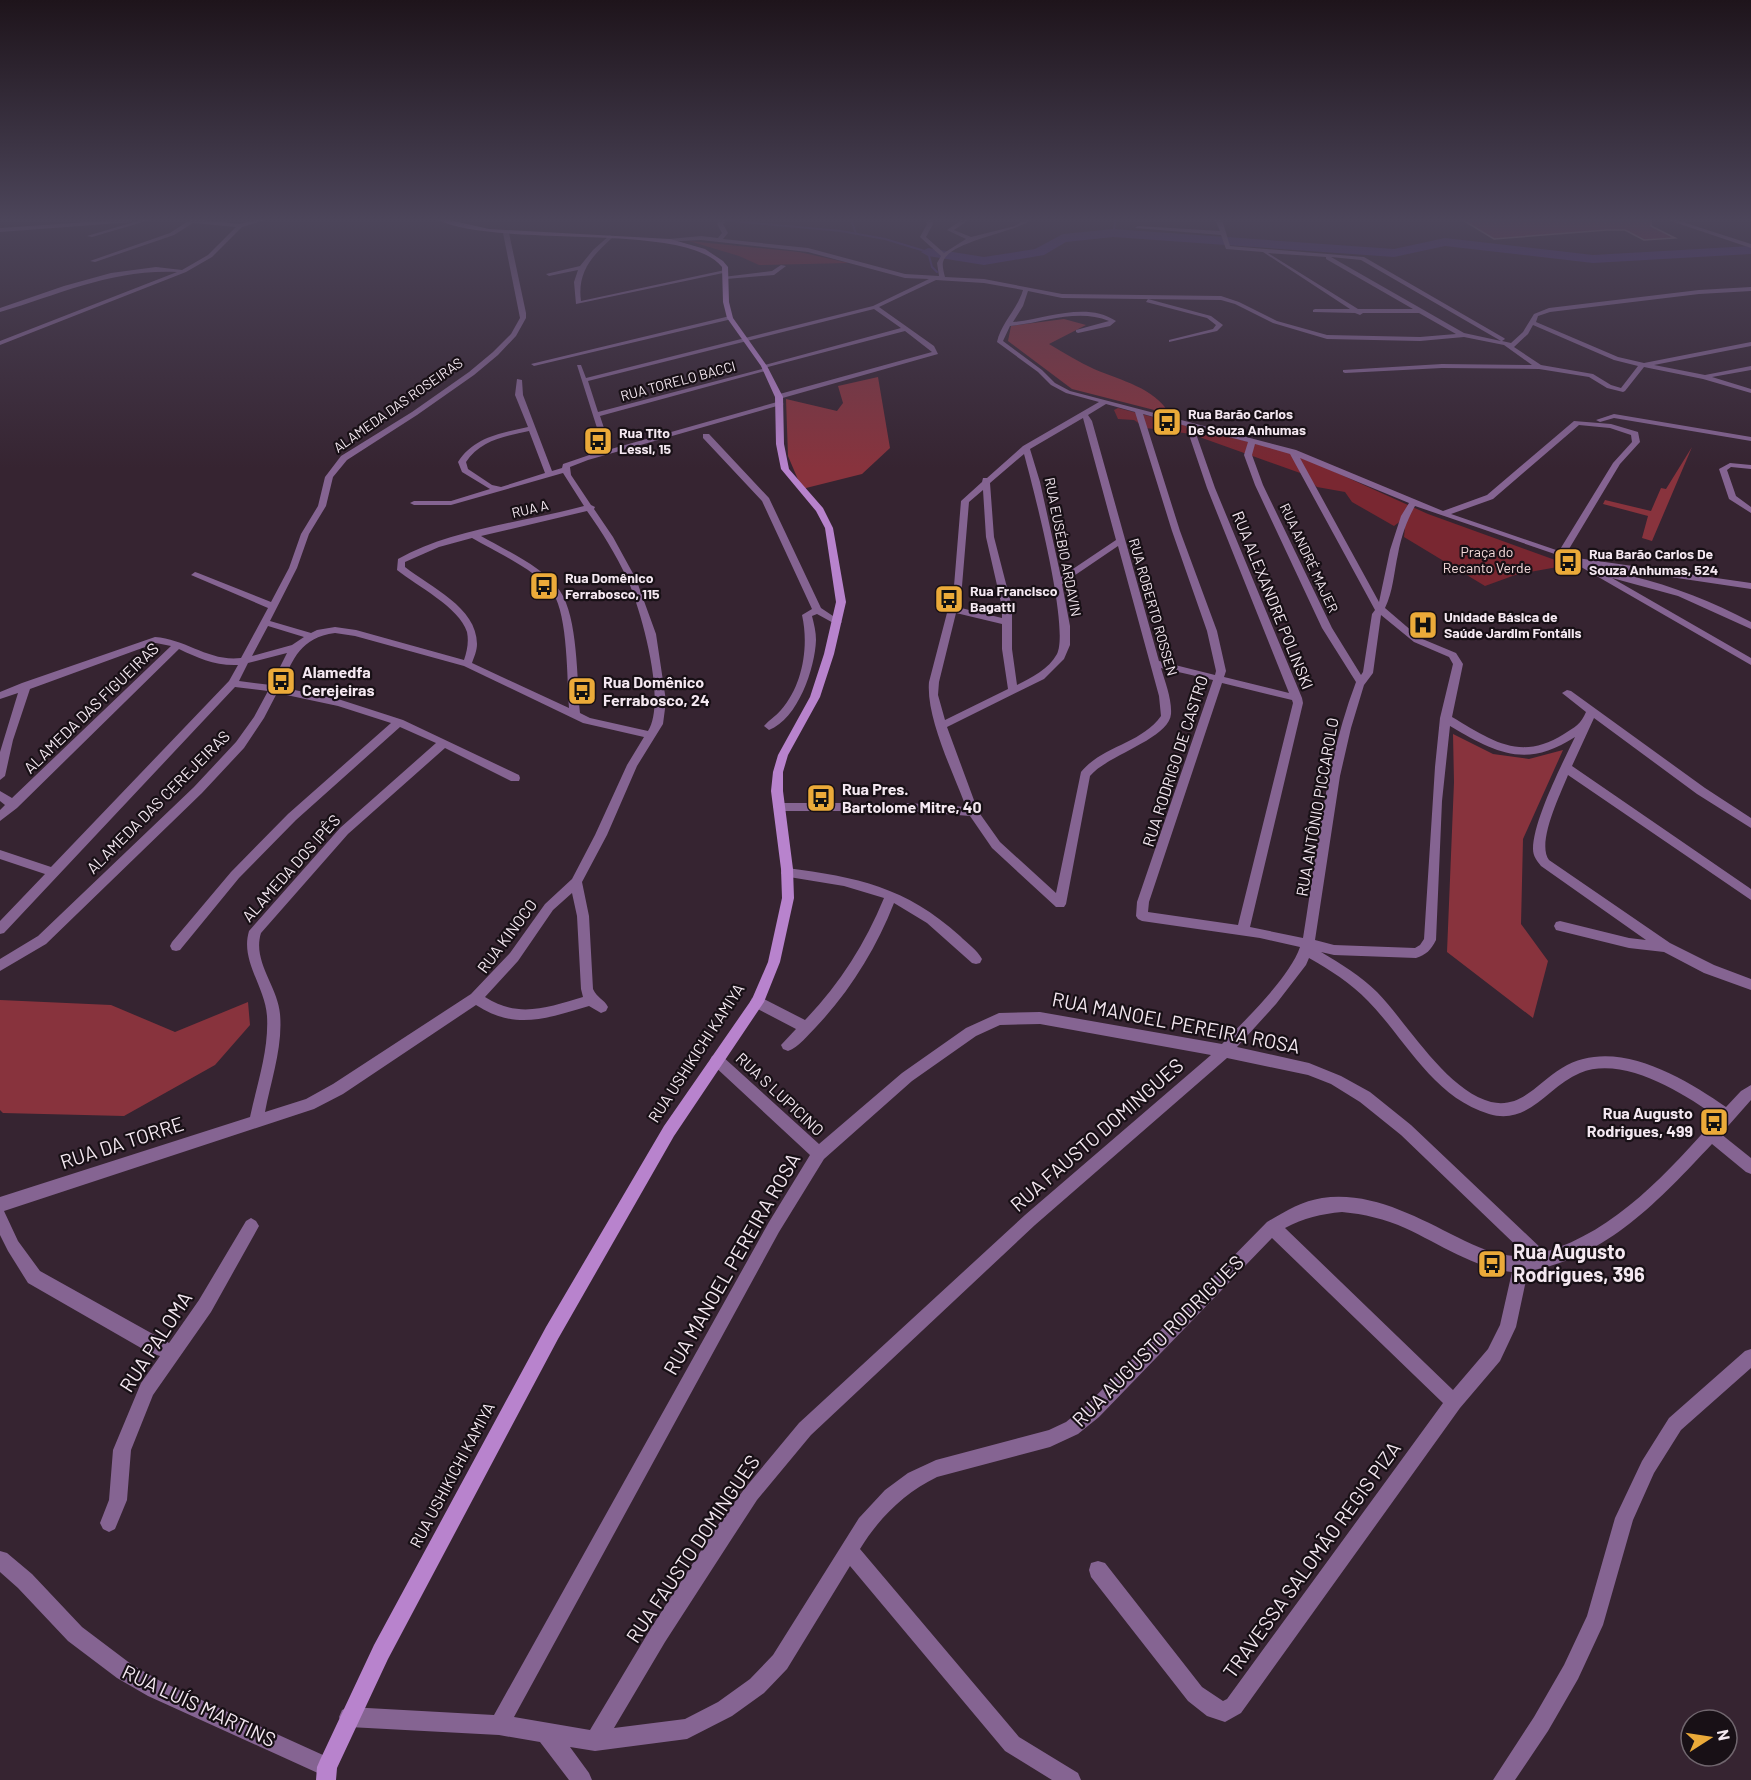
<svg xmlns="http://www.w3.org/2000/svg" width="1751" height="1780" font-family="Barlow,sans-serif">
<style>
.green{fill:#792731}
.forest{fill:#88333d}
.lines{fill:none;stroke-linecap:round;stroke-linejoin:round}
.stream{stroke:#4a3279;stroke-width:2}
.river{fill:#4a3279;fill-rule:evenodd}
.building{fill:#77284a;stroke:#977d86;stroke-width:1.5}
.street{fill:#856492;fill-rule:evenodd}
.secondary{fill:#b883cd;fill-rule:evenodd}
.labels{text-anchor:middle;stroke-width:4.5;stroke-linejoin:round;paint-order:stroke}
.far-street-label{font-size:14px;fill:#f4e8f1;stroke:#181016}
.far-poi-label{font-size:14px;font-weight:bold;fill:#f4e8f1;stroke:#181016;text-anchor:start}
.far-park-label{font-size:14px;fill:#f5dbdb;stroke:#181016}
.street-label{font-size:16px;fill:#f4e8f1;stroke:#181016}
.poi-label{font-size:16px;font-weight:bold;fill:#f4e8f1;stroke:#181016;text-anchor:start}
.near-street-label{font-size:20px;fill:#f4e8f1;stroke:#181016}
.near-poi-label{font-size:20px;font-weight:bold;fill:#f4e8f1;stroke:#181016;text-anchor:start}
</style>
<rect width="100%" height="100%" fill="#362431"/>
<g class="green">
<path d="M689,241L799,252L849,263L759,265L739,256Z"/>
<path d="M1118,408L1295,454L1428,514L1569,565L1518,574L1485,586L1404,537L1406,517L1394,526L1352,502L1345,492L1317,487L1303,474L1191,434L1146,428L1134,420L1118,419L1114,410Z"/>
</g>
<g class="forest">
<path d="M1064,319L1086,325L1049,344C1064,353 1079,362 1094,369C1122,381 1153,387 1170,414L1072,389L1008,341L1011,326Z"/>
<path d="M878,377L890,448L862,474L802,489L788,456L786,399L837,411L843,403L838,386Z"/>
<path d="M1692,447L1652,541L1642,538L1648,516L1603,504L1605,500L1651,511L1661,488L1666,489Z"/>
<path d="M1453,734L1493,754L1529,759L1563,750L1523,839L1521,924L1548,961L1533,1018L1447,952L1454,782Z"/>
<path d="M0,1000L111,1005L175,1032L248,1002L250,1025L215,1065L124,1116L3,1113L0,1110Z"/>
</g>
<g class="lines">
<g class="stream">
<path d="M710,219L841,231L885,239L928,252L932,267L937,272"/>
<path d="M851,219L856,234"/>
<path d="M1113,233L1116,219"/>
</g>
<path class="river" d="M1113,229L1394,249L1445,238L1593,255L1751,246V254L1593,263L1445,246L1394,257L1113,237L1066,242L1044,255L984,265L928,256L921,252L928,248L984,257L1035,249L1063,234Z"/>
</g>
<path class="building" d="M1461,219H1651V226L1675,238L1644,240L1625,230H1607L1494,239Z"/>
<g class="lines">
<g class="street">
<path d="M131,219L133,222L0,232V228Z"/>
<path d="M144,219H153L92,237L87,236Z"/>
<path d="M191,219L240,224L259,219H268L242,227L212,257L186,272L0,345V341L177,272C112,269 61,294 0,312V308L64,286L111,273L156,267L182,270L208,255L236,227L193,223L174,235L95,262L90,261L170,233Z"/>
<path d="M722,219H728L723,224L728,233L723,239L808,248L905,274L939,276L937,263L941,256L920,237L927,224L925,219H931L933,224L926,237L944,253L966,239L947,230L963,219H970L954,230L971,237L1015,226L1026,219H1033C1015,233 949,241 943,262C942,266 944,273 945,277L984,279L1062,294L1221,296L1239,302L1277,321L1327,335L1420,337L1456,334L1419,313H1363L1360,315L1355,313L1313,312V310L1315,309H1350L1263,252L1226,249L1221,235L1135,228L1138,226L1220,231L1217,224L1213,219H1219L1223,223L1230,246L1364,257L1504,338L1505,339L1502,341L1511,343L1523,332L1534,314L1549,308L1699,290L1751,287V291L1699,294L1550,312L1538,316L1536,322L1618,357L1644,363L1751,342V346L1654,365L1705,375L1751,366V370L1712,377L1751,389V393L1703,379L1644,367L1625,391L1623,392L1607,388L1589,377L1539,369L1442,368L1345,373L1343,372V370L1442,364L1532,365L1504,345L1464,337L1420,341L1327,339L1273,323L1235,304L1221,300L1062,298L1028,291L1023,306L1013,322C1046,319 1086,301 1116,321L1110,326L1078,333L1076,332V330L1109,321C1077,308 1043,323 1010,326L1003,341L1042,370L1055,383L1070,391L1296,450L1443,511L1487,495L1574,421L1611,424L1638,432L1640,442L1620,464L1566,554L1577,558L1751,583V589L1590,565L1604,573C1612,571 1623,574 1631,576C1673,586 1713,602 1751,622V629L1678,596L1612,578L1751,658V665L1581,567V563L1415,506C1407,520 1401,537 1398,554C1394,572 1393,592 1385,608L1420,638L1456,653L1463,664L1452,717C1491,740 1520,762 1564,734C1575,727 1581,724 1586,712L1562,693L1567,690L1571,691L1705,788L1751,818V828L1697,794L1594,718L1572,766L1751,889V900L1568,775C1561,793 1536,843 1549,860L1670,943L1714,965L1751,979V990L1704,973L1664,952L1629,948L1556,930L1554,926L1556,922L1560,921L1629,938L1646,940L1541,866C1537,861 1533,856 1533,849C1533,821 1562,764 1575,737C1526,769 1496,753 1450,726L1442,801L1436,940C1431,950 1426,955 1416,958L1334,955L1321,952C1341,964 1361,976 1377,992C1408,1024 1446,1090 1491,1102C1522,1109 1538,1082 1562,1068C1615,1036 1682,1077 1726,1107L1741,1091L1751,1085V1100L1721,1134L1751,1158V1174L1746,1172L1712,1144C1660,1199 1607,1258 1528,1271L1516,1327L1500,1361L1460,1408L1241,1713L1225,1722L1207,1716L1188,1701L1091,1577L1089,1570L1091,1563L1098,1561L1105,1563L1202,1687L1223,1701L1227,1699L1443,1403L1272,1238L1099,1417L1078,1434L1050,1447L937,1477C904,1493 879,1518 860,1549L1019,1737L1078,1773L1081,1780H1052L1005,1751L850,1566L787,1669L764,1693L732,1716L687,1739L595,1751L570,1747L589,1773L592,1780H569L540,1742L499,1735L349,1727L342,1724L339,1717L342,1710L349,1707L494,1715L769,1222L810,1155L712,1064L710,1060L712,1056L717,1054L722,1056L819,1144L902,1073L966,1028L999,1013L1040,1012L1222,1044C1245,1020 1290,977 1300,947L1260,938L1142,921L1138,919L1136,916L1137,902L1213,680L1161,668C1165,682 1172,699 1171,714C1169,739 1107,755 1090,776L1066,904L1064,907H1056L992,848L970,816L908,811H779L773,807L779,803H908L966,807C953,772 926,718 929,682L954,586L961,501L982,482L983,478H987L1023,446L1099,402L1066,393L1051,385L1038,372L997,342C1001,323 1017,310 1023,290L984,283L936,280L879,307L934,346L938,354L779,399H776V395L932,352L905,331L764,368L761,366L901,328L874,309L588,381L598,412L766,368L769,370L600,416L611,449L777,402L784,404L588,460L570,467L571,475L591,505L595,507L594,509L613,537L636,579L656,634L666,701L663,724L637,766L607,835L582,882L589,916L593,989C597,998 604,999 608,1007L606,1011L601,1013L589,1006C547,1018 516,1031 476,1005L343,1094L314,1109L4,1211L18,1241L40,1271L169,1343L199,1300L246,1221L251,1218L256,1221L259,1226L211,1312L153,1395L131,1450L127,1500L115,1529L109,1532L103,1529L100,1523L109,1500L113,1450L141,1383L160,1356L148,1352L28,1283L8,1251L0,1235V1197L250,1117C257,1084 269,1050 267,1016C265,986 240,961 249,931L340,828L436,743L400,727L296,820L239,878L180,950L176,951L172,950L170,946L172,942L231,872L288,814L391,723L338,706L277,693L264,718L244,748L202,793L46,944L0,971V959L38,936L194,787L236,742L254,717L268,691L235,687L4,933L0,934V921L45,874L0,859V850L51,867L229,681L238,665C215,666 198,658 179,649L17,808L0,821V810L5,805L0,801V791L12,798L171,646L156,643L30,689L13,740L5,776L0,780V752L18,693L0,699V692L22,683L155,637C186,639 209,662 241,658L268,608L191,575L195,572L198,573L271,602L289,568L301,534L318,506L325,477L341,456L412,412L469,372L493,352L511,334L520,318L503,233L506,231L509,233L526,313V318L516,336L498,355L474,375L417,415L347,460L333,477L326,506L309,534L297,568L270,621L311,633L317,630L335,627L356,630L464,660C467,651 469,642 467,632C459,607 417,586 397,570L398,559C451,529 525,522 584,506L563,473L451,505H414L410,503L414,501H451L490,489L462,472L458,462C474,437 501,433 528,427L515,395L517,379L522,380L523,395L552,471L562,468L563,464L604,450L577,365H581L586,378L873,306L929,279L905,278L808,252L701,240L661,242L658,240L701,236L718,238L722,233L717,224ZM1268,253L1326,257V259L1413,309H1358ZM1331,257L1361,260L1501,341L1464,333ZM1533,325L1614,360L1638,366L1621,388L1611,385L1593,374L1541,365L1514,347L1528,334ZM1106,404L1135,412L1172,531L1207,631L1216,671L1215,675L1159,661L1092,421L1088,415ZM1143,414L1186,426L1207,488L1289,693L1224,677L1226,671L1217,631L1180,531ZM1083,418L1116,540L1061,577L1040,482L1030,449ZM1579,425L1610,428L1631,435L1632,442L1613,463L1559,551L1451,514L1493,499ZM1194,428L1248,442L1244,455L1255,485L1322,628L1356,682C1325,763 1317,853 1303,938L1250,927L1303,703L1302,698L1215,488ZM529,431L545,473L501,487L492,485L468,469L466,462C480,440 506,436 529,431ZM1255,444L1290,454L1375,610L1372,614L1363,672L1361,675L1332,628L1263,485L1252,455ZM1024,454C1033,487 1070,628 1057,654C1049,669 1031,678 1017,685L1012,649V607L994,537L990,483ZM1300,458L1409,503L1401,516L1390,550L1379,602ZM983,490L986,537L1002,607V618L957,607L962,586L969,502ZM587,511C602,532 616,555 627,578C641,610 667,701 648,731L590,718L580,713C577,681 578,617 560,591C544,567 505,550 481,536ZM472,538C496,552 537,570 553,593C568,616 567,680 569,708L472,663C474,657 477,651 477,644C477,607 430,587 405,567V562L439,547ZM1118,546L1159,696L1161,716C1141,744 1102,746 1081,772L1056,893L1000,842L978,811L947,727L1044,679L1064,659L1070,645V626L1062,584ZM956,613L1002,624V649L1008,689L945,720L938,695L939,682ZM1381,615L1414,642L1449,657L1453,664L1440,718L1435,767L1424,939L1420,945L1415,948L1334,945L1315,940L1340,776L1351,728L1364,685L1373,673ZM268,626L304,637L292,645L252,656ZM335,633L355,636L464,666L583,723L644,737L627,765L595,835L572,879L545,904L510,953L471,994L333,1084L306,1099L265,1112C271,1080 283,1047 280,1014C278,987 252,961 261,933L348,834L445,748L511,781H519L520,778L519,775L403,720L338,699L280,687C294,658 300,638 335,633ZM287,653L271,685L239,681L248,663ZM1222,683L1292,700L1293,703L1238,925L1148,912L1149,902ZM572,893L577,916L581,989L583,997C548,1007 519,1019 485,997L518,961L553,910ZM1309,958C1330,970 1351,983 1368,1001C1406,1040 1433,1097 1489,1114C1529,1126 1548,1086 1580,1073C1623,1055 1683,1093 1717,1117C1669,1171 1616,1231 1545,1252L1411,1125L1370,1092L1341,1076L1309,1063L1237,1047L1276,1004L1306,965ZM1040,1024L1211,1055L1025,1215L799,1423L745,1488L715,1529L651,1628L590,1730L514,1717L779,1232L824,1159L912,1081L976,1036L1000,1025ZM1227,1058L1308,1075L1331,1084L1360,1102L1401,1135L1527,1256C1501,1258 1479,1248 1457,1237C1415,1216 1370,1191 1322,1198C1302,1201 1284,1212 1267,1222L1087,1405L1066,1422L1049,1430L936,1460L908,1473L885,1490L859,1518L773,1655L750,1679L718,1702L685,1719L614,1728L665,1642L729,1543L757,1500L811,1435L1035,1225ZM1342,1212C1364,1214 1385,1219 1405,1228C1440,1244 1474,1268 1512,1272L1500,1325L1488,1349L1453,1390L1285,1228C1304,1218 1321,1214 1342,1212Z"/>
<path d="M1665,219H1673L1751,244V248Z"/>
<path d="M610,235L612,238C592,256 577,272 581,301L725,270L728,272L576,304L574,282L578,270L549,276L546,274L580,266L593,250Z"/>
<path d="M781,265L786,266L774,275L726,279L723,277L772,271Z"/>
<path d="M1148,299L1211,316L1223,325L1217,331L1169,342V340L1213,329L1216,325L1207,318L1146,302Z"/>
<path d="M730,316L733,318L732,319L534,366L531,364Z"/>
<path d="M1614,414L1751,437V441L1614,418L1600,422L1596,420Z"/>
<path d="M703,434H709L769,498L821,608L842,622L837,625L817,614L812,616C814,624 816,632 816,640C815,668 798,719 769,730L764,726C769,720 776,716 781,710C803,685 809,646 802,615L812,609L762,501L703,438Z"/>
<path d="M1730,463L1751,465V469L1731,467L1727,470L1736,496L1751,507V513L1729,499L1719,469Z"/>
<path d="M787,868C857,877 906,887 960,936C967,943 977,950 982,959L980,963L976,964L972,963L927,923L894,903C876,949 850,991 816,1027C808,1035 799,1047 788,1051L783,1049L781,1045L796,1029L752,1006L750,1002L752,998L757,996L762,998L805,1020C839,985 865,944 884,898L844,886L783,876L781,873L783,870Z"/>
<path d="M1751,1349V1368L1681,1430L1654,1473L1633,1520L1603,1625L1578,1679L1548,1731L1515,1780H1493L1534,1717L1564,1665L1587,1616L1615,1518L1642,1461L1669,1418L1745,1351Z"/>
<path d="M0,1551L7,1553L32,1574L82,1627L131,1664L162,1682L334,1760L337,1767L334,1774L327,1777L320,1774L148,1696L117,1678L68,1641L18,1588L0,1572Z"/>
</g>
<path class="secondary" d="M435,219H445L489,229L670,239L705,249L723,261L728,267L729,302L733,318L767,366L783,397L784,444L789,469L823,508L833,528L846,602L834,654L820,697L788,755L783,772V791L793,869L794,898L780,962L764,1002L674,1136L558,1339L388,1659L337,1768L336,1780H316L317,1767L320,1760L374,1645L546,1327L664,1126L752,999L768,962L782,898L781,869L771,791L773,772L778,755L810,697L824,654L836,602L825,528L816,511L781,469L776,444L775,397L761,366L727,318L723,302L722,267C684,220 500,250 435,219Z"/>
</g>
<linearGradient id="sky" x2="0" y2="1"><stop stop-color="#1e141b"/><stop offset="0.47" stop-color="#4c455a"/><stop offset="1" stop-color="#4c455a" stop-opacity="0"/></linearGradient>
<rect width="1751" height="468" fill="url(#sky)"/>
<defs>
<g id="bus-square" transform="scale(1.5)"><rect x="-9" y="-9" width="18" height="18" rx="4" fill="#ebaa39" stroke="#181016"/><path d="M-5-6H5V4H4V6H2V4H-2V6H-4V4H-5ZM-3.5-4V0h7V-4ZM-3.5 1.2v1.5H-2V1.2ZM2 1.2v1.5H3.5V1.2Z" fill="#111"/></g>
<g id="hospital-square" transform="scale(1.5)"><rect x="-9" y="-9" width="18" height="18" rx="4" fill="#ebaa39" stroke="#181016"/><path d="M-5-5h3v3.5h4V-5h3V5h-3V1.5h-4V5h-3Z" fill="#111"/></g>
</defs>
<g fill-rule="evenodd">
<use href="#bus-square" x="1167" y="422"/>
<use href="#bus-square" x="598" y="441"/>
<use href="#bus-square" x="1568" y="562"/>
<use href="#bus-square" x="544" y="586"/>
<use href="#bus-square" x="949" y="599"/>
<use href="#hospital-square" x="1423" y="625"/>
<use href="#bus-square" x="281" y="681"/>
<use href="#bus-square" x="582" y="691"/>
<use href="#bus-square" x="821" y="798"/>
<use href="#bus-square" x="1714" y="1122"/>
<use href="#bus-square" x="1492" y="1264"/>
</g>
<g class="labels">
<g class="far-street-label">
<text transform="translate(678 381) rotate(-15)" y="5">RUA TORELO BACCI</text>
<text transform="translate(398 405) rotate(-35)" y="5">ALAMEDA DAS ROSEIRAS</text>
<text transform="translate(530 509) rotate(-13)" y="5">RUA A</text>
<text transform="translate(1063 547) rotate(79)" y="5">RUA EUSÉBIO ARDAVIN</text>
<text transform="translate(1309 558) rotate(65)" y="5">RUA ANDRÉ MAJER</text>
<text transform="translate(1153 607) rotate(74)" y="5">RUA ROBERTO ROSSEN</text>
</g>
<g class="far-poi-label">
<text x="1188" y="419">Rua Barão Carlos<tspan x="1188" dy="16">De Souza Anhumas</tspan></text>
<text x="619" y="438">Rua Tito<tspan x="619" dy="16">Lessi, 15</tspan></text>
<text x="1589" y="559">Rua Barão Carlos De<tspan x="1589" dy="16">Souza Anhumas, 524</tspan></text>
<text x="565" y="583">Rua Domênico<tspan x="565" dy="16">Ferrabosco, 115</tspan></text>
<text x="970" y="596">Rua Francisco<tspan x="970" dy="16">Bagatti</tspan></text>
<text x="1444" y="622">Unidade Básica de<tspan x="1444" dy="16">Saúde Jardim Fontális</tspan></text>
</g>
<g class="far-park-label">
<text x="1487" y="557">Praça do<tspan x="1487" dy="16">Recanto Verde</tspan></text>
</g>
<g class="street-label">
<text transform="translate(1273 600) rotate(68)" y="6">RUA ALEXANDRE POLINSKI</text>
<text transform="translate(91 708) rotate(-44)" y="6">ALAMEDA DAS FIGUEIRAS</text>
<text transform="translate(1175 761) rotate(-72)" y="6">RUA RODRIGO DE CASTRO</text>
<text transform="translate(158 802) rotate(-45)" y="6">ALAMEDA DAS CEREJEIRAS</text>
<text transform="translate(1317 807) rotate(-80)" y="6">RUA ANTÔNIO PICCAROLO</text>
<text transform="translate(291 868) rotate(-48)" y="6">ALAMEDA DOS IPÊS</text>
<text transform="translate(507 936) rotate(-53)" y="6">RUA KINOCO</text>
<text transform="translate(696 1053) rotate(-57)" y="6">RUA USHIKICHI KAMIYA</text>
<text transform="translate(780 1094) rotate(43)" y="6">RUA S LUPICINO</text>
<text transform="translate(452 1475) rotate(-62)" y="6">RUA USHIKICHI KAMIYA</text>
</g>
<g class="poi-label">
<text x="302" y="678">Alamedfa<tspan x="302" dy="18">Cerejeiras</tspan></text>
<text x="603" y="688">Rua Domênico<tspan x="603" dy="18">Ferrabosco, 24</tspan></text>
<text x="842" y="795">Rua Pres.<tspan x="842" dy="18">Bartolome Mitre, 40</tspan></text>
<text x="1693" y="1119" text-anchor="end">Rua Augusto<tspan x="1693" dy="18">Rodrigues, 499</tspan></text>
</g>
<g class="near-street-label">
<text transform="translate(1176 1023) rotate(11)" y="7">RUA MANOEL PEREIRA ROSA</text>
<text transform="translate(1097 1135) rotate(-41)" y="7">RUA FAUSTO DOMINGUES</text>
<text transform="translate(122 1143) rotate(-18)" y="7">RUA DA TORRE</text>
<text transform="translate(732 1264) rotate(-60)" y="7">RUA MANOEL PEREIRA ROSA</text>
<text transform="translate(1158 1341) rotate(-45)" y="7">RUA AUGUSTO RODRIGUES</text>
<text transform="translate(156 1342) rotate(-57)" y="7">RUA PALOMA</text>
<text transform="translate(693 1549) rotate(-56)" y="7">RUA FAUSTO DOMINGUES</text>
<text transform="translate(1312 1560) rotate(-54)" y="7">TRAVESSA SALOMÃO REGIS PIZA</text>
<text transform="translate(199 1706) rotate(25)" y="7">RUA LUÍS MARTINS</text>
</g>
<g class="near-poi-label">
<text x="1513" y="1259">Rua Augusto<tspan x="1513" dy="23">Rodrigues, 396</tspan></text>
</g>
</g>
<g transform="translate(1709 1738) rotate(78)"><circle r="28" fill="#181016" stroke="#70666e" stroke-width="1.5"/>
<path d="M0-4.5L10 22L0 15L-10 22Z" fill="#ebaa39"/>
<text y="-9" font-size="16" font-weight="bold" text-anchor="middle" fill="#f4e8f1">N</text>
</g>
</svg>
